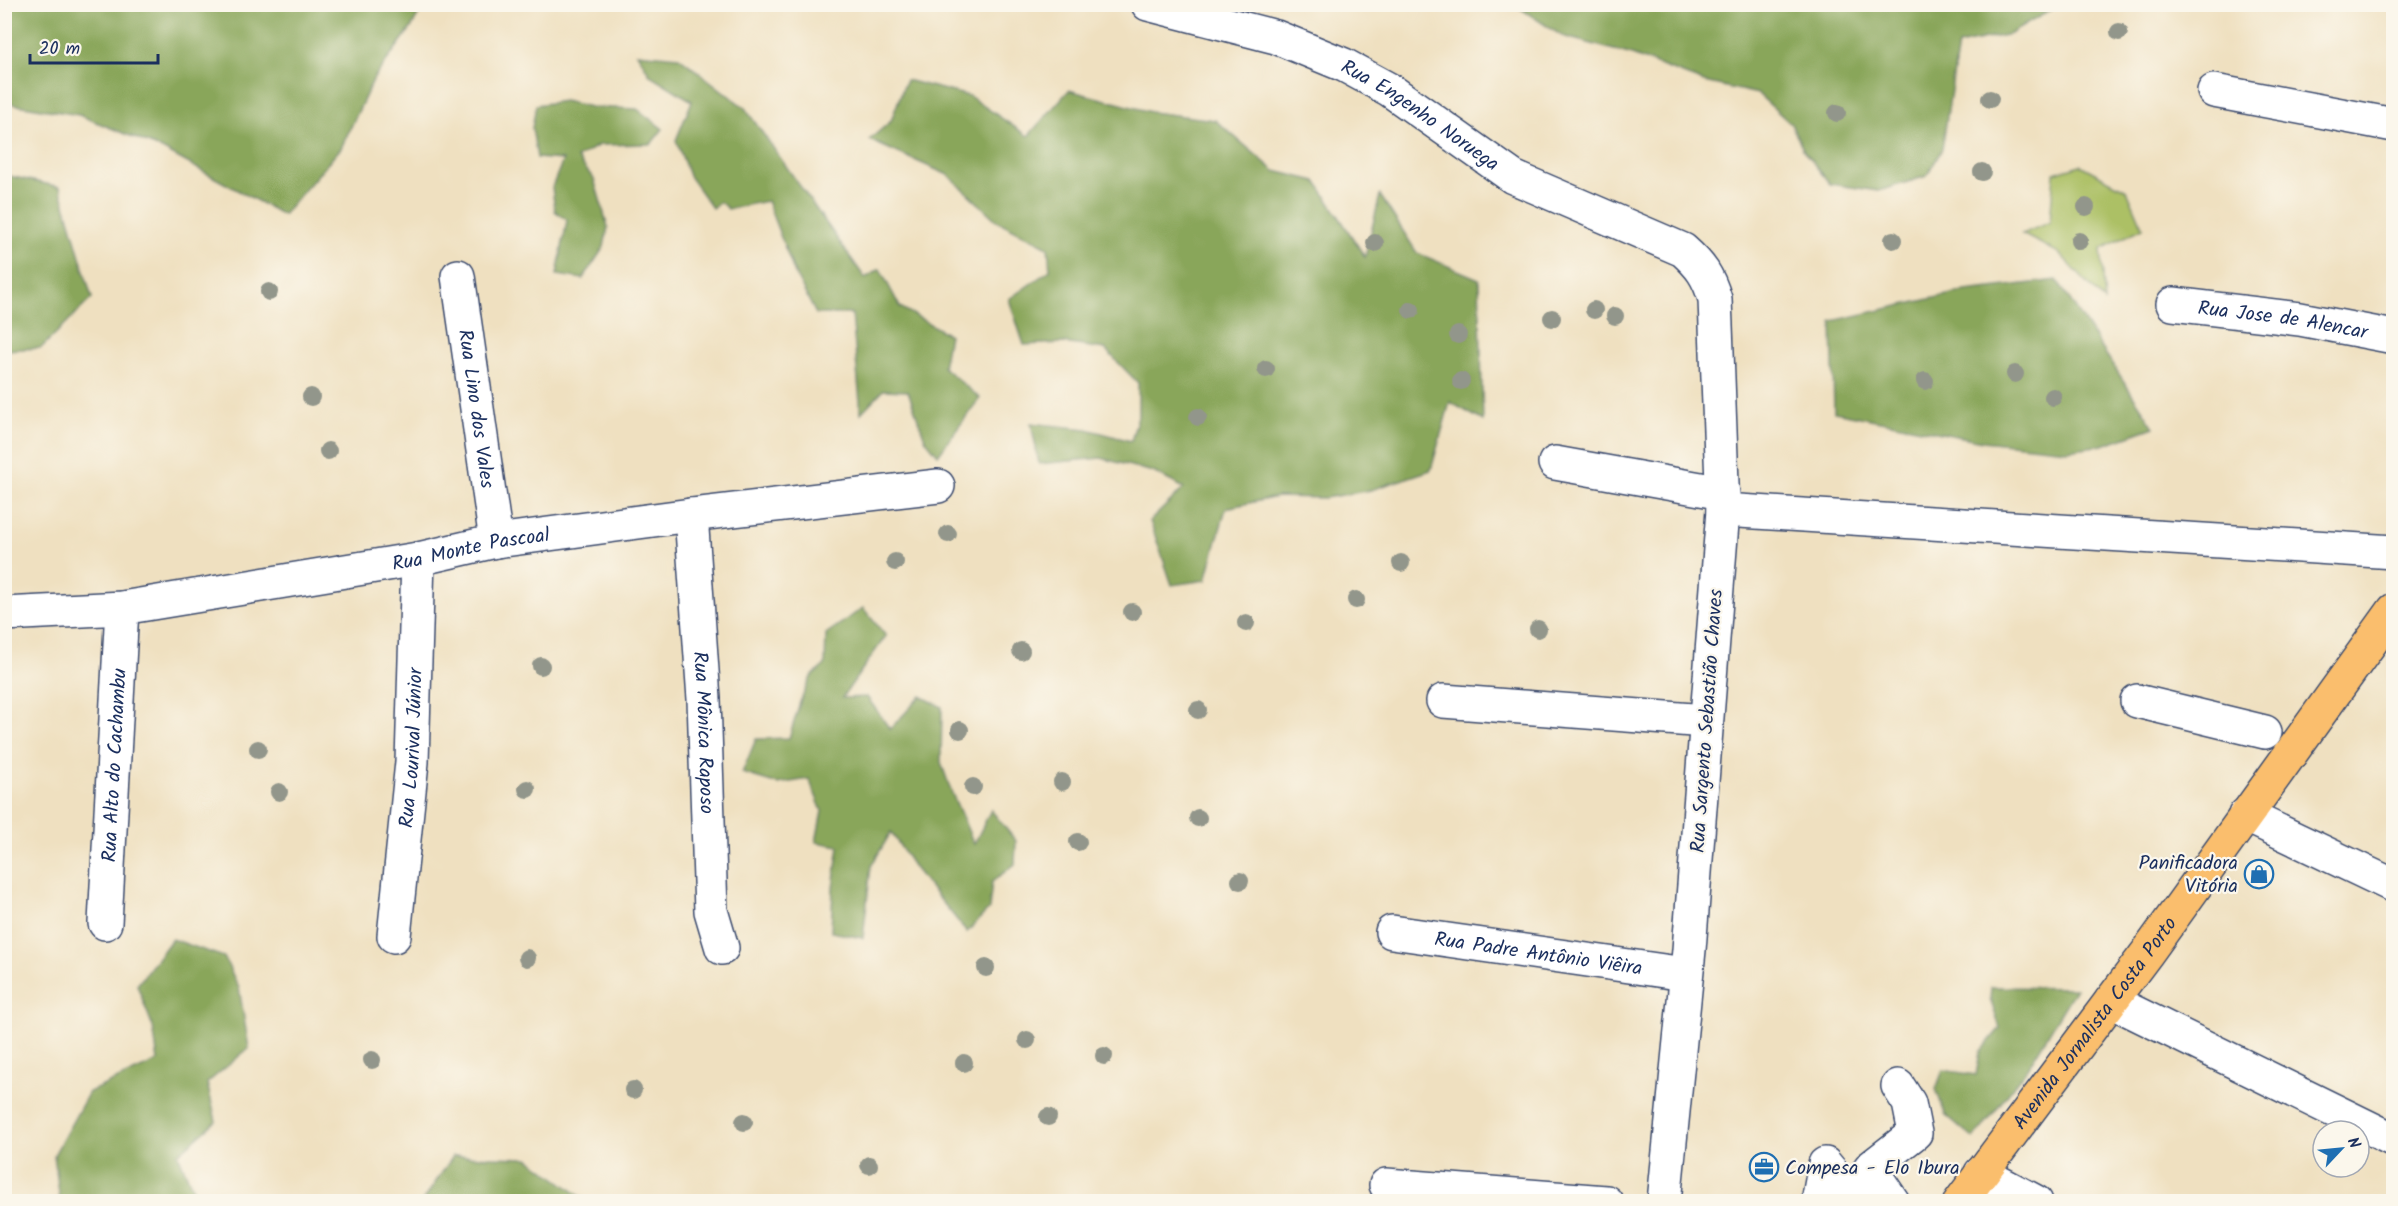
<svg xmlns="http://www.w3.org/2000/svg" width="2398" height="1206" font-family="Kalam,sans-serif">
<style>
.green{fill:#acc065;stroke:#647862;stroke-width:1.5}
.forest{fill:#89a65a;stroke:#526a5c;stroke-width:1.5}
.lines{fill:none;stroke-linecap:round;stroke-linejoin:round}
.minor-casing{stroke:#3b4a6d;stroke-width:36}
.major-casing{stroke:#3b4a6d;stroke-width:36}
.minor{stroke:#fff;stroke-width:33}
.major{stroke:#fabe6d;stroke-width:33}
.tree{fill:#92968b}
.labels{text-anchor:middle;stroke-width:4.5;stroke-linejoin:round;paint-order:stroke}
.street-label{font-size:20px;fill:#1b2f5e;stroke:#fbf7ec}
.poi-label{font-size:20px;fill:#1b2f5e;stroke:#fbf7ec;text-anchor:end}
</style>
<rect width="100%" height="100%" fill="#fbf7ec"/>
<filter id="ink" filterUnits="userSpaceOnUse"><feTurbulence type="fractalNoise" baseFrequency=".0167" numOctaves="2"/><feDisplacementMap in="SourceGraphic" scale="12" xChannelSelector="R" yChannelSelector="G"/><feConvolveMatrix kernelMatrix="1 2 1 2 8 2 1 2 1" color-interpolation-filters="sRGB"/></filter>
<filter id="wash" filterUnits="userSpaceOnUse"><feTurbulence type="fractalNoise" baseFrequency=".008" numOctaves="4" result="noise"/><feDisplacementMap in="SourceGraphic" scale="24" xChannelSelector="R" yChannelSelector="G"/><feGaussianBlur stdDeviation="1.35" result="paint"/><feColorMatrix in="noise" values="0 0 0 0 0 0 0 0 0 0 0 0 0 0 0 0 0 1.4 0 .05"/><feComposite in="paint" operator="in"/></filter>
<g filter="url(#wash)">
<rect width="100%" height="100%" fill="#efe0c0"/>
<path class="green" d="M2080,165L2127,190L2143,228L2101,249L2105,302L2059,253L2022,234L2050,222L2054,173Z"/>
<g class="forest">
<path d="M4,5L5,4L424,5L411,28L374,78L341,148L283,215L162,149L79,115L5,103Z"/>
<path d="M1515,5H2059L2010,34L1958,45L1942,149L1927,176L1879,191L1830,184L1804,151L1791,124L1758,94L1704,82L1629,54L1562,36Z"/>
<path d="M637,53L679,57L745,108L865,278L880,269L900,307L949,335L943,367L980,398L938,455L925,439L908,391L883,390L861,413L852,314H816L795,274L767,201L728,209L720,202L712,208L689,176L676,140L692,101L650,75Z"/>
<path d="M906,80L969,96L1028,136L1069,90L1151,112L1215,120L1275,171L1316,181L1365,257L1380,195L1417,253L1479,279L1483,421L1450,402L1431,470L1371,490L1325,498L1277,497L1226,508L1206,580L1172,585L1150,521L1184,488L1153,472L1101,458L1039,464L1031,423L1087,429L1131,441L1138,416V383L1105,349L1063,343L1024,345L1009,299L1050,270L1048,247L997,221L948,175L869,140L891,121Z"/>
<path d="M564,101L591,107L637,109L663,129L651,144L599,145L577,158L594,179L608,227L604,247L583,279L557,275L567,220L555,211L552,187L563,160L537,158L532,128L536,105Z"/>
<path d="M5,175L60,187L92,298L41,348L5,350Z"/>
<path d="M2057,280L2154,427L2103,445L2067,450L1982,441L1834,412L1832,321L1965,291Z"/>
<path d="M863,608L886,636L842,698L867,697L890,729L921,696L942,707L941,762L951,791L974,844L991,810L1016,841L1015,864L992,882L989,909L967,932L915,869L891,832L871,866L863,938L831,932L833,887L839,846L816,842L822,811L809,779L778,784L742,773L756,739L789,738L800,702L811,677L825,665L826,634Z"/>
<path d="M172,939L224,957L239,988L249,1048L207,1083L216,1121L178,1154L198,1201H60L54,1155L89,1092L158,1061L153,1027L137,985Z"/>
<path d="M1991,987L2076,988L2030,1064L1974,1139L1945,1114L1936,1089L1943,1070L1976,1075L1980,1052L2000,1028L1990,999Z"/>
<path d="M453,1156L528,1158L587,1201H423Z"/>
</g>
</g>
<g filter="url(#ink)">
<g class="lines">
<g class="minor-casing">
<g id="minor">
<path id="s1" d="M1148,4L1276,37L1344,65L1390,90L1513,177L1683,250C1701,266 1708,276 1715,299L1723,510L1689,950L1664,1202"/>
<path d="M2214,91L2394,125"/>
<path id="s2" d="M458,276L496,541"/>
<path id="s3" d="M2173,304L2300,319L2394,337"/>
<path d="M1555,463L1723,493"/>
<path d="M1723,510L2394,552"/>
<path id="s4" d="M691,515L704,699L711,911L722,948"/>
<path id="s5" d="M4,614L122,608L418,559L496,541L691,515L938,486"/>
<path d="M1443,701L1706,721"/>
<path d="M2137,701L2265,732"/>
<path d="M2245,815L2394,886"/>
<path id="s6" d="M105,923L122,608"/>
<path id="s7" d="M1392,932L1685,974"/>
<path id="s8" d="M394,936L412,762L418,559"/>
<path d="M2111,1001L2394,1140"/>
<path d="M1981,1173L2036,1202"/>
<path d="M1386,1185L1606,1202"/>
<path d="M1818,1202L1825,1164L1857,1202"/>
<path d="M1893,1202L1870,1168L1915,1133L1909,1103L1898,1086"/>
</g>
</g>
<g class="major-casing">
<g id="major">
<path id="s9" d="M1960,1202L2147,953L2394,610"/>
</g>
</g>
<use href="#minor" class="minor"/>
<use href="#major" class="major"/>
</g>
<g class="tree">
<circle cx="2119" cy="32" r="9"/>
<circle cx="1990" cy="99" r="9"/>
<circle cx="1837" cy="113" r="9"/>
<circle cx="1982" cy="172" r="9"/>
<circle cx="2086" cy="207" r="9"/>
<circle cx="1893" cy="240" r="9"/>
<circle cx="2079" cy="241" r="9"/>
<circle cx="1375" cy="243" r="9"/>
<circle cx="269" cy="292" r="9"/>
<circle cx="1411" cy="310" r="9"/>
<circle cx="1594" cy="310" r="9"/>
<circle cx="1615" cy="316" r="9"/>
<circle cx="1552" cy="318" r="9"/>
<circle cx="1458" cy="335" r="9"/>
<circle cx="1266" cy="369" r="9"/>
<circle cx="2015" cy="374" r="9"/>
<circle cx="1461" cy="381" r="9"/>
<circle cx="1925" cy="381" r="9"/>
<circle cx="311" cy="397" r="9"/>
<circle cx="2053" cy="397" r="9"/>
<circle cx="1198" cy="417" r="9"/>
<circle cx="328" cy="451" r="9"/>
<circle cx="948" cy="534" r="9"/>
<circle cx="895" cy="562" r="9"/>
<circle cx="1401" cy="563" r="9"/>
<circle cx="1356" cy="600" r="9"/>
<circle cx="1132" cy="612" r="9"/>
<circle cx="1246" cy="623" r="9"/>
<circle cx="1538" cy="629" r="9"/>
<circle cx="1021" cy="651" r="9"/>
<circle cx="541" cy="666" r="9"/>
<circle cx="1198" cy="710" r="9"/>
<circle cx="960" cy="730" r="9"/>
<circle cx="258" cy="749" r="9"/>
<circle cx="1062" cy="782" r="9"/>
<circle cx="973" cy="787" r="9"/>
<circle cx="527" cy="789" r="9"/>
<circle cx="279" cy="792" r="9"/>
<circle cx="1198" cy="818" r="9"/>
<circle cx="1078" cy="842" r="9"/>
<circle cx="1240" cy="881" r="9"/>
<circle cx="527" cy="958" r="9"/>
<circle cx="986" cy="968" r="9"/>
<circle cx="1027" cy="1040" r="9"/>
<circle cx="1104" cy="1056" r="9"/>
<circle cx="372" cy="1060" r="9"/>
<circle cx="964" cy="1063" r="9"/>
<circle cx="633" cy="1090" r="9"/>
<circle cx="1048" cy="1117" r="9"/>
<circle cx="744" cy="1122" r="9"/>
<circle cx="869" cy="1165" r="9"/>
</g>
</g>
<defs>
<g id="shop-ring" transform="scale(1.5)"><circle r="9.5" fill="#fbf7ec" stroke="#1f6fb2" stroke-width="1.5"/><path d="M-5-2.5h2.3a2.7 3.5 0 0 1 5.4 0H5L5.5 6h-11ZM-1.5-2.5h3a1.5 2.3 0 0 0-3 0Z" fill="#1f6fb2"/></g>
<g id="office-ring" transform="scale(1.5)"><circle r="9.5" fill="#fbf7ec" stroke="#1f6fb2" stroke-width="1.5"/><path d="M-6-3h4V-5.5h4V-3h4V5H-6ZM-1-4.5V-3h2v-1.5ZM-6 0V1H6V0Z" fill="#1f6fb2"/></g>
</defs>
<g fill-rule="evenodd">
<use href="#shop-ring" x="2259" y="874"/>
<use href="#office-ring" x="1764" y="1167"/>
</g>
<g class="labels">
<g class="street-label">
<text dy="7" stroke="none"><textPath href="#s1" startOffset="297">Rua Engenho Noruega</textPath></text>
<text dy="7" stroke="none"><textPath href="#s3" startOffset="111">Rua Jose de Alencar</textPath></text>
<text dy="7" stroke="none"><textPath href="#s2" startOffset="134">Rua Lino dos Vales</textPath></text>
<text dy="7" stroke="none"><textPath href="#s5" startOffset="472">Rua Monte Pascoal</textPath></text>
<text transform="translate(1706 721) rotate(-86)" y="7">Rua Sargento Sebastião Chaves</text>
<text dy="7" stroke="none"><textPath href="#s4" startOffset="218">Rua Mônica Raposo</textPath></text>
<text dy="7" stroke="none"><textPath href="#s8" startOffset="189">Rua Lourival Júnior</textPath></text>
<text dy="7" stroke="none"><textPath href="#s6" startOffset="158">Rua Alto do Cachambu</textPath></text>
<text dy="7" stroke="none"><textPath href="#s7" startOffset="148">Rua Padre Antônio Viêira</textPath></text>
<text dy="7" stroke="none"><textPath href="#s9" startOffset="224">Avenida Jornalista Costa Porto</textPath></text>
</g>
<g class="poi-label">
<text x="2238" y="869">Panificadora<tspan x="2238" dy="23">Vitória</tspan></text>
<text x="1785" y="1174" text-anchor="start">Compesa - Elo Ibura</text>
</g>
</g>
<rect width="2398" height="1206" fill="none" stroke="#fbf7ec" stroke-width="24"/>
<g transform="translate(2341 1149) rotate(64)"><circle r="28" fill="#fbf7ec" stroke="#a1a7b3" stroke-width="1.5"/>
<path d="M0-4.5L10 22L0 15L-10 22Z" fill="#1f6fb2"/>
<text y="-9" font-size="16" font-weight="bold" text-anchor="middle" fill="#1b2f5e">N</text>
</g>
<path d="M30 54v9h128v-9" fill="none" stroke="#1b2f5e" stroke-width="3"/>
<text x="39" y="54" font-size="18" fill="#1b2f5e" stroke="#fbf7ec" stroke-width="4.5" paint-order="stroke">20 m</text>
</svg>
